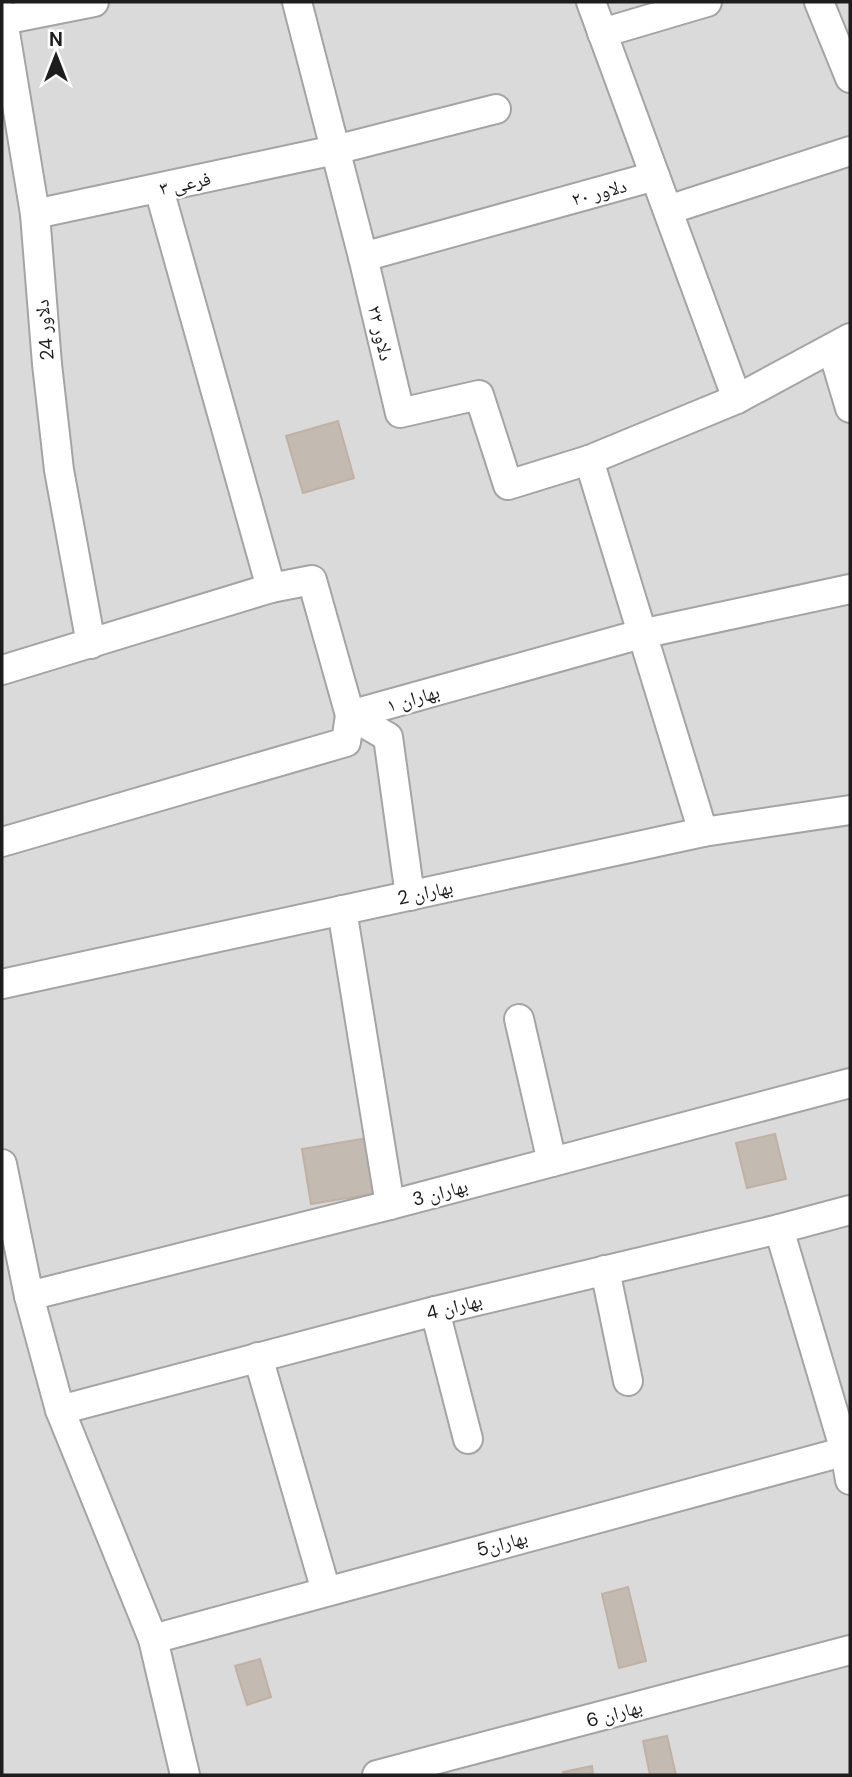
<svg xmlns="http://www.w3.org/2000/svg" width="852" height="1777" font-family="'DM Sans','Noto Naskh Arabic',sans-serif">
<style>
.residential{fill:#dbdada}
.building{fill:#c3bab2;stroke:#c1b1a4;stroke-width:2}
.lines{fill:none;stroke-linecap:round;stroke-linejoin:round}
.minor-casing{stroke:#a4a4a4;stroke-width:32}
.minor{stroke:#fff;stroke-width:28}
.labels{text-anchor:middle;stroke-width:5;stroke-linejoin:round;paint-order:stroke}
.street-label{font-size:19px;fill:#1d1d1d;stroke:#fff}
</style>
<rect width="100%" height="100%" fill="#efebe2"/>
<rect class="residential" x="2" y="2" width="848" height="1773"/>
<g class="building">
<path d="M338,421L354,478L303,493L286,436Z"/>
<path d="M775,1134L786,1179L747,1188L736,1143Z"/>
<path d="M368,1138L378,1193L311,1204L302,1149Z"/>
<path d="M628,1587L646,1661L619,1668L602,1594Z"/>
<path d="M260,1659L271,1697L247,1705L235,1666Z"/>
<path d="M667,1736L676,1775H650L643,1741Z"/>
<path d="M592,1766L593,1775H564L563,1772Z"/>
</g>
<g class="lines">
<g class="minor-casing">
<g id="minor">
<path d="M297,2L363,257L400,413L479,395L508,485L589,460L737,399L850,338"/>
<path d="M591,2L737,399"/>
<path d="M819,2L850,78"/>
<path d="M2,14L35,214L47,364L59,470L91,644"/>
<path d="M3,20L94,2"/>
<path d="M602,33L707,2"/>
<path d="M159,189L271,588"/>
<path d="M668,210L850,151"/>
<path d="M35,214L335,150L496,109"/>
<path d="M363,257L655,176"/>
<path d="M832,348L850,408"/>
<path d="M589,460L703,832"/>
<path d="M2,670L271,588L312,580L350,715L388,737L410,896"/>
<path d="M2,842L346,742L350,715L641,634L850,589"/>
<path d="M342,910L390,1205"/>
<path d="M2,984L703,832L850,810"/>
<path d="M519,1019L552,1162"/>
<path d="M2,1164L29,1296L60,1410L153,1639L185,1775"/>
<path d="M779,1229L845,1451L850,1480"/>
<path d="M605,1270L628,1381"/>
<path d="M29,1296L390,1205L850,1083"/>
<path d="M435,1311L468,1439"/>
<path d="M258,1357L326,1591"/>
<path d="M60,1410L435,1311L779,1229L850,1210"/>
<path d="M153,1639L850,1450"/>
<path d="M377,1775L850,1650"/>
</g>
</g>
<use href="#minor" class="minor"/>
</g>
<g class="labels">
<g class="street-label">
<text transform="translate(185 183) rotate(-12)" y="7">فرعی ۳</text>
<text transform="translate(599 192) rotate(-15)" y="7">دلاور ۲۰</text>
<text transform="translate(44 330) rotate(-95)" y="7">دلاور 24</text>
<text transform="translate(381 333) rotate(77)" y="7">دلاور ۲۲</text>
<text transform="translate(413 698) rotate(-16)" y="7">بهاران ۱</text>
<text transform="translate(425 892) rotate(-12)" y="7">بهاران 2</text>
<text transform="translate(440 1192) rotate(-15)" y="7">بهاران 3</text>
<text transform="translate(454 1306) rotate(-14)" y="7">بهاران 4</text>
<text transform="translate(502 1543) rotate(-15)" y="7">بهاران5</text>
<text transform="translate(614 1713) rotate(-15)" y="7">بهاران 6</text>
</g>
</g>
<rect width="852" height="1777" fill="none" stroke="#1d1d1d" stroke-width="7"/>
<g transform="translate(56 56)" stroke="#ffffff" stroke-width="5" paint-order="stroke">
<path d="M0-5L12 26L0 18L-12 26Z" fill="#1d1d1d"/>
<text y="-10" font-size="19" font-weight="bold" text-anchor="middle" fill="#1d1d1d">N</text>
</g>
</svg>
